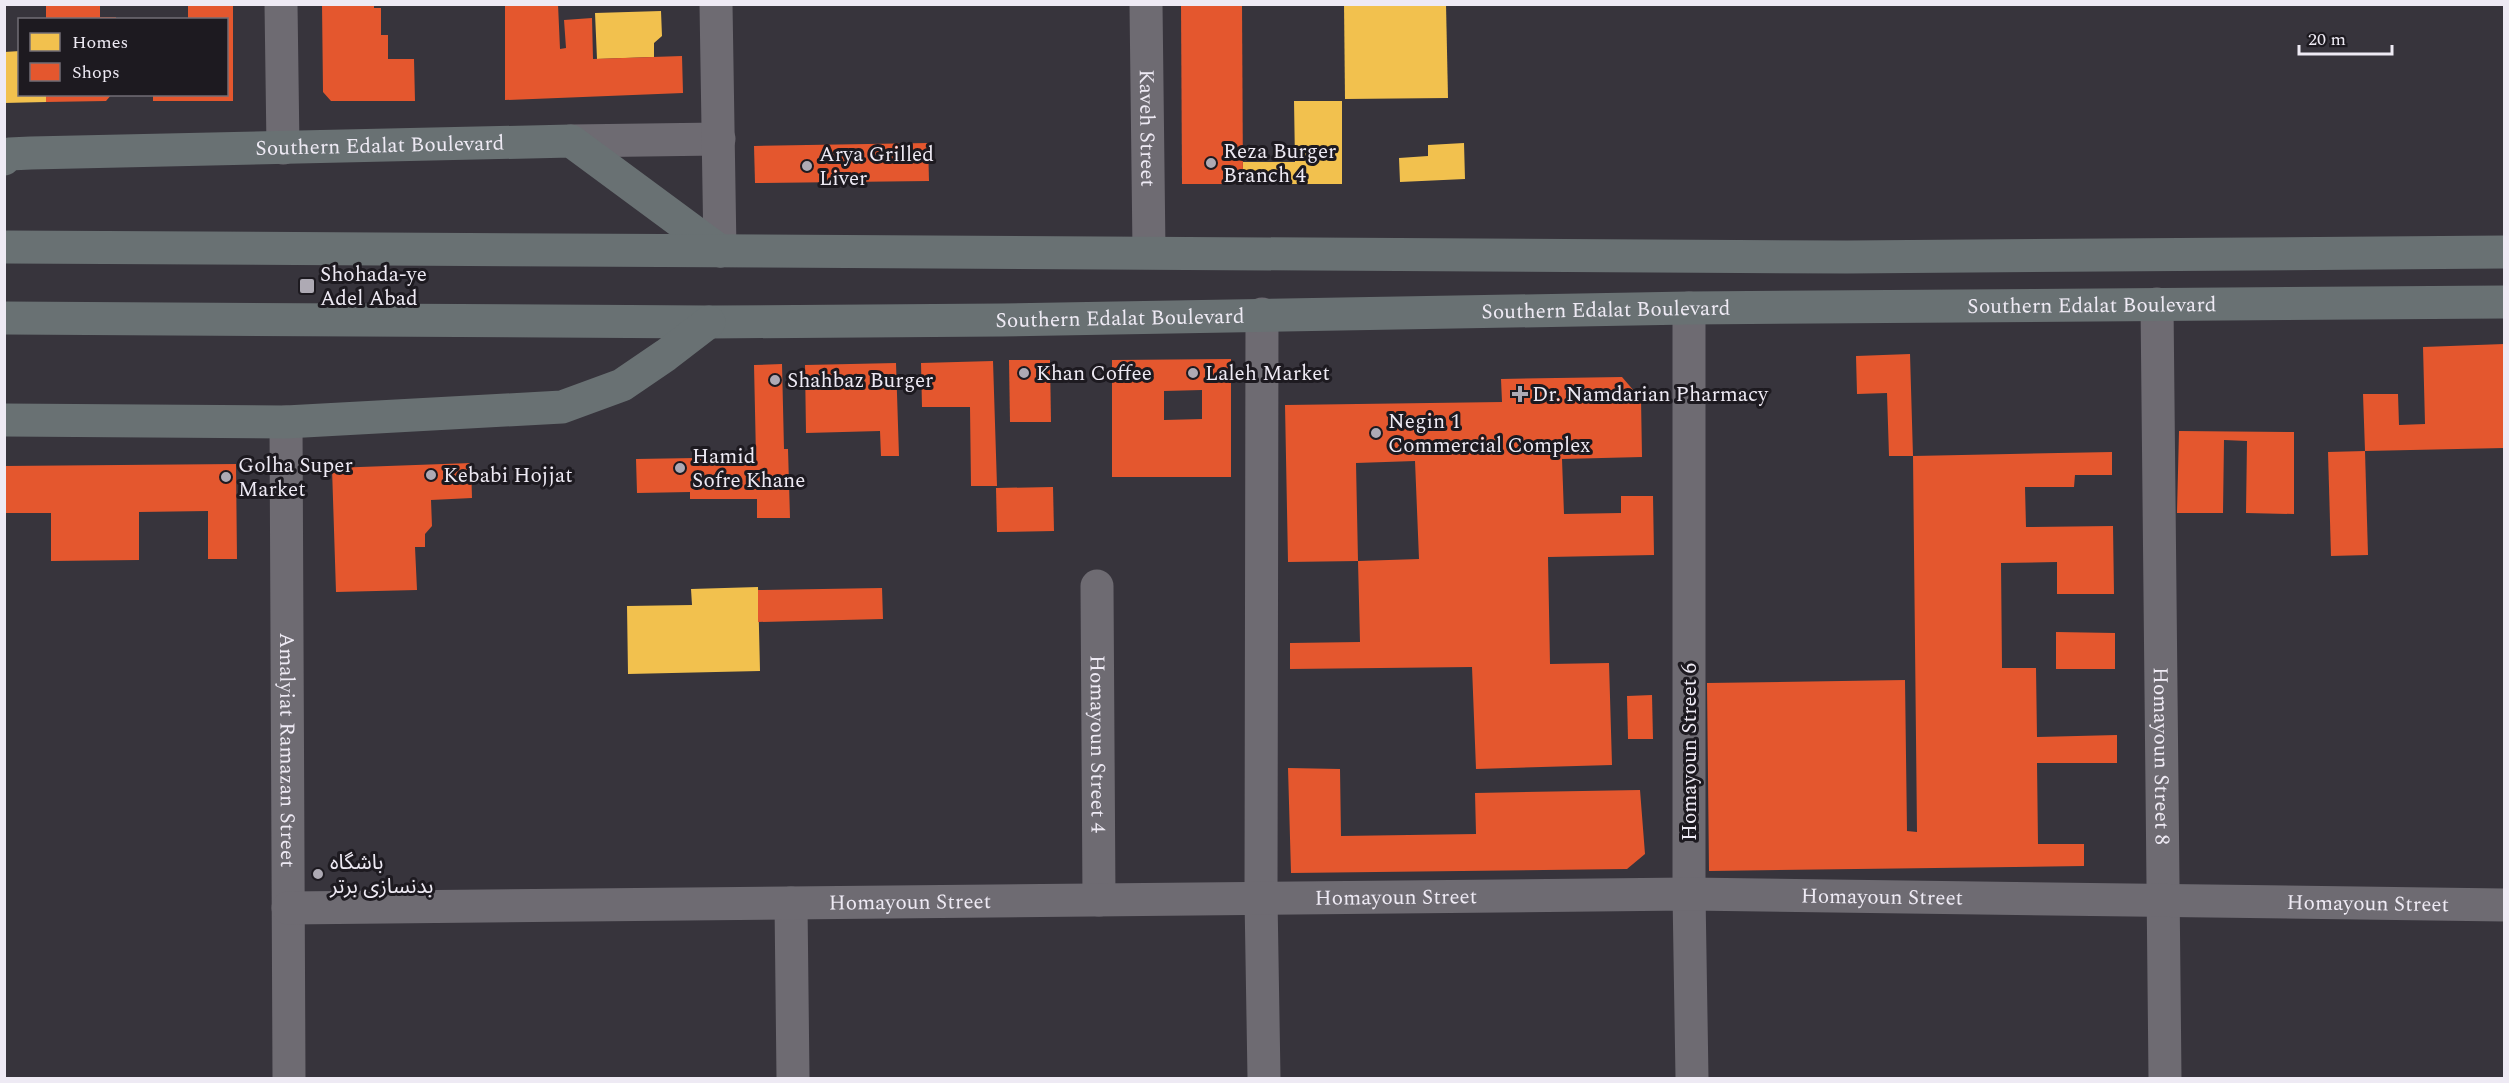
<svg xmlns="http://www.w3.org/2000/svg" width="2509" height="1083" font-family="Spectral,'Noto Sans Arabic',serif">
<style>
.homes{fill:#f2c14e}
.shops{fill:#e4572e;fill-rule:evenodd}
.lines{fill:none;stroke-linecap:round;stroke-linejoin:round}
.street{stroke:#6e6b72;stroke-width:33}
.secondary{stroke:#6e6b72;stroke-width:33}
.primary{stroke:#697173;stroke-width:33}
.poi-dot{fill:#aeaab4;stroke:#1d1a20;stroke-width:2}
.labels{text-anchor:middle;stroke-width:6;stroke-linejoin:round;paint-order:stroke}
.street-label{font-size:21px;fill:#eeeaf4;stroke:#1d1a20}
.poi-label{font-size:21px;fill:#eeeaf4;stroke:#1d1a20;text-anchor:start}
</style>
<rect width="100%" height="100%" fill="#37343c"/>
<g class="homes">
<path d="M1344,4H1446L1448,98L1345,99Z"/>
<path d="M661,11L662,36L654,43V57L597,59L595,13Z"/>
<path d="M20,51V94H46V102L4,103V52Z"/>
<path d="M1294,101H1342V184H1243V162H1295Z"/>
<path d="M1464,143L1465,179L1400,182L1399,158L1428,156V145Z"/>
<path d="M758,587L760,671L628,674L627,606L692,605L691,589Z"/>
</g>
<g class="shops">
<path d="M46,4H100V17H116V20H46Z"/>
<path d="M188,4H233V101H153V94H226V20H188Z"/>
<path d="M322,4H374V8H381V35H388V59H414L415,101H331L323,92Z"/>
<path d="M505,4H558L560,49L566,48L564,20L592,18L593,59L682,56L683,93L505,100Z"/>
<path d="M1181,4H1242L1243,184H1182Z"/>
<path d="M46,94H112L106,101L46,102Z"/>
<path d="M928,143L929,181L755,183L754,146Z"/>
<path d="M2504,344V448L2365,451L2363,394H2398L2399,425L2425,424L2423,347Z"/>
<path d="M1910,354L1913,456H1889L1887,393L1857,394L1856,356Z"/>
<path d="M1231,359V477H1112V360ZM1202,390V419L1164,420V391Z"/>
<path d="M1009,360H1050L1051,422H1010Z"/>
<path d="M993,361L997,486H971L970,407H922L921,363Z"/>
<path d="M896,363L899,456H881L880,431L806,433L805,365Z"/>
<path d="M782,364L784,449H788L790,518H757V499H690V492L637,493L636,459L756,457L754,365Z"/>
<path d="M1622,377L1641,399L1642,457L1562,459L1564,514L1621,513V496H1653L1654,555L1548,557L1550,664L1609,663L1612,765L1476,769L1472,667L1290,669V643L1360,642L1358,561L1419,559L1415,461L1356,463L1358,561L1288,562L1285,405L1502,402L1501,379Z"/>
<path d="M2179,431L2294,432V514L2246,513L2247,441L2224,440L2223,513H2177Z"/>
<path d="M2365,451L2368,555L2331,556L2328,452Z"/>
<path d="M2112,452V475H2075L2074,487H2025L2026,527L2113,526L2114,594H2057V562L2001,563L2002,668H2036L2037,737L2117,735V763H2037L2038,844H2084V866L1709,871L1707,683L1905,680L1907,831L1917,832L1913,456Z"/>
<path d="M471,463L472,498L431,500L432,526L425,534V547H415L417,590L336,592L332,468Z"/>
<path d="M236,464L237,559H208V511L139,512V560L51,561V513H4V466Z"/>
<path d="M1053,487L1054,531L997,532L996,488Z"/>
<path d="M882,588L883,619L758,622V590Z"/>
<path d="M2056,632L2115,633V669H2056Z"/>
<path d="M1652,695L1653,739H1628L1627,696Z"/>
<path d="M1288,768L1340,769L1341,836L1476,834L1475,793L1640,790L1645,854L1627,869L1291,873Z"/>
</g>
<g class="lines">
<g class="street">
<path d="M571,141L719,139"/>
<path id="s1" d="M2157,304L2165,1078"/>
<path d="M1689,308V894L1692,1078"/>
<path d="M1262,314L1261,898L1264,1078"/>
<path id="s2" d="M1097,586L1099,900"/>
<path d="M791,903L793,1078"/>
</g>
<g class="secondary">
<path d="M281,4L283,148"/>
<path d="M716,4L720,251"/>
<path id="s3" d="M1146,4L1149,251"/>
<path id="s4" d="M286,422L289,1078"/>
<path id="s5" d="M288,908L1689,894L2504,905"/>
</g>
<g class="primary">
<path id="s6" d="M4,159L9,154L31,153L571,141L720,251"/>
<path d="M4,247L1847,257L2504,252"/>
<path id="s7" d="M4,318L709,322L1002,320L1689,308L2504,302"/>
<path d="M4,420L286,422L562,407L622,385L666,355L709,322"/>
</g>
</g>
<g class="poi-dot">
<circle cx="1211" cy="163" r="6"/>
<circle cx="807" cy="166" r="6"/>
<rect x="299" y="278" width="16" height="16" rx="3"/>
<circle cx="1024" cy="373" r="6"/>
<circle cx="1193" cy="373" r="6"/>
<circle cx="775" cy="380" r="6"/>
<path d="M1517 385h6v6h6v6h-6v6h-6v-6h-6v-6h6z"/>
<circle cx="1376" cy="433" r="6"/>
<circle cx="680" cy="468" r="6"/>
<circle cx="431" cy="475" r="6"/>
<circle cx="226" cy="477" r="6"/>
<circle cx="318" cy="874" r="6"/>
</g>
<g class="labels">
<g class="street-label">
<text dy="7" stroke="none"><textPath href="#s3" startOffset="124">Kaveh Street</textPath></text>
<text dy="7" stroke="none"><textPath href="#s6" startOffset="378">Southern Edalat Boulevard</textPath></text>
<text dy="7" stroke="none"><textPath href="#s7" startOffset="2088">Southern Edalat Boulevard</textPath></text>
<text dy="7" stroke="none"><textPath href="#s7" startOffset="1602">Southern Edalat Boulevard</textPath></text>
<text dy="7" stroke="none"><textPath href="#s7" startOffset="1116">Southern Edalat Boulevard</textPath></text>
<text dy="7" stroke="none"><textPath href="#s2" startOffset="158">Homayoun Street 4</textPath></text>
<text dy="7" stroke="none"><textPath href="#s4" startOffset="328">Amalyiat Ramazan Street</textPath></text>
<text transform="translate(1689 752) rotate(-90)" y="7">Homayoun Street 6</text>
<text dy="7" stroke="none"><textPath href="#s1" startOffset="452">Homayoun Street 8</textPath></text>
<text dy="7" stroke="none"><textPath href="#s5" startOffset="1108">Homayoun Street</textPath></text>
<text dy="7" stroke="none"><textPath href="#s5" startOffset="1594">Homayoun Street</textPath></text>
<text dy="7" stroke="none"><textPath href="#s5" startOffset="622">Homayoun Street</textPath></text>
<text dy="7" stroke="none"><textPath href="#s5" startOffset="2080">Homayoun Street</textPath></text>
</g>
<g class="poi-label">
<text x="1223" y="158">Reza Burger<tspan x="1223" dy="24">Branch 4</tspan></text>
<text x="819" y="161">Arya Grilled<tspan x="819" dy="24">Liver</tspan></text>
<text x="320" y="281">Shohada-ye<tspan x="320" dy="24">Adel Abad</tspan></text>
<text x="1036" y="380">Khan Coffee</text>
<text x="1205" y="380">Laleh Market</text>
<text x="787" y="387">Shahbaz Burger</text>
<text x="1532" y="401">Dr. Namdarian Pharmacy</text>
<text x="1388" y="428">Negin 1<tspan x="1388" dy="24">Commercial Complex</tspan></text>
<text x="692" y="463">Hamid<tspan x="692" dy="24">Sofre Khane</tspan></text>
<text x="238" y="472">Golha Super<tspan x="238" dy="24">Market</tspan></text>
<text x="443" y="482">Kebabi Hojjat</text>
<text x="330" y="869">باشگاه<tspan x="330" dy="24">بدنسازی برتر</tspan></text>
</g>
</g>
<rect width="2509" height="1083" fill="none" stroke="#eeeaf4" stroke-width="12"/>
<rect x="18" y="18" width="210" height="78" fill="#1d1a20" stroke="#716d75" stroke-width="1.5"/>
<rect x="30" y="33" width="30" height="18" fill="#f2c14e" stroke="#716d75" stroke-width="1.5"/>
<text x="72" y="48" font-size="18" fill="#eeeaf4">Homes</text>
<rect x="30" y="63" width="30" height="18" fill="#e4572e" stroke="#716d75" stroke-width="1.5"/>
<text x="72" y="78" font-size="18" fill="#eeeaf4">Shops</text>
<path d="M2299 45v9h93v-9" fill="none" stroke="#eeeaf4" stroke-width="3"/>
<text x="2308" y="45" font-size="18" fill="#eeeaf4" stroke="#1d1a20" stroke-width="4.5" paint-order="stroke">20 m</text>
</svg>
